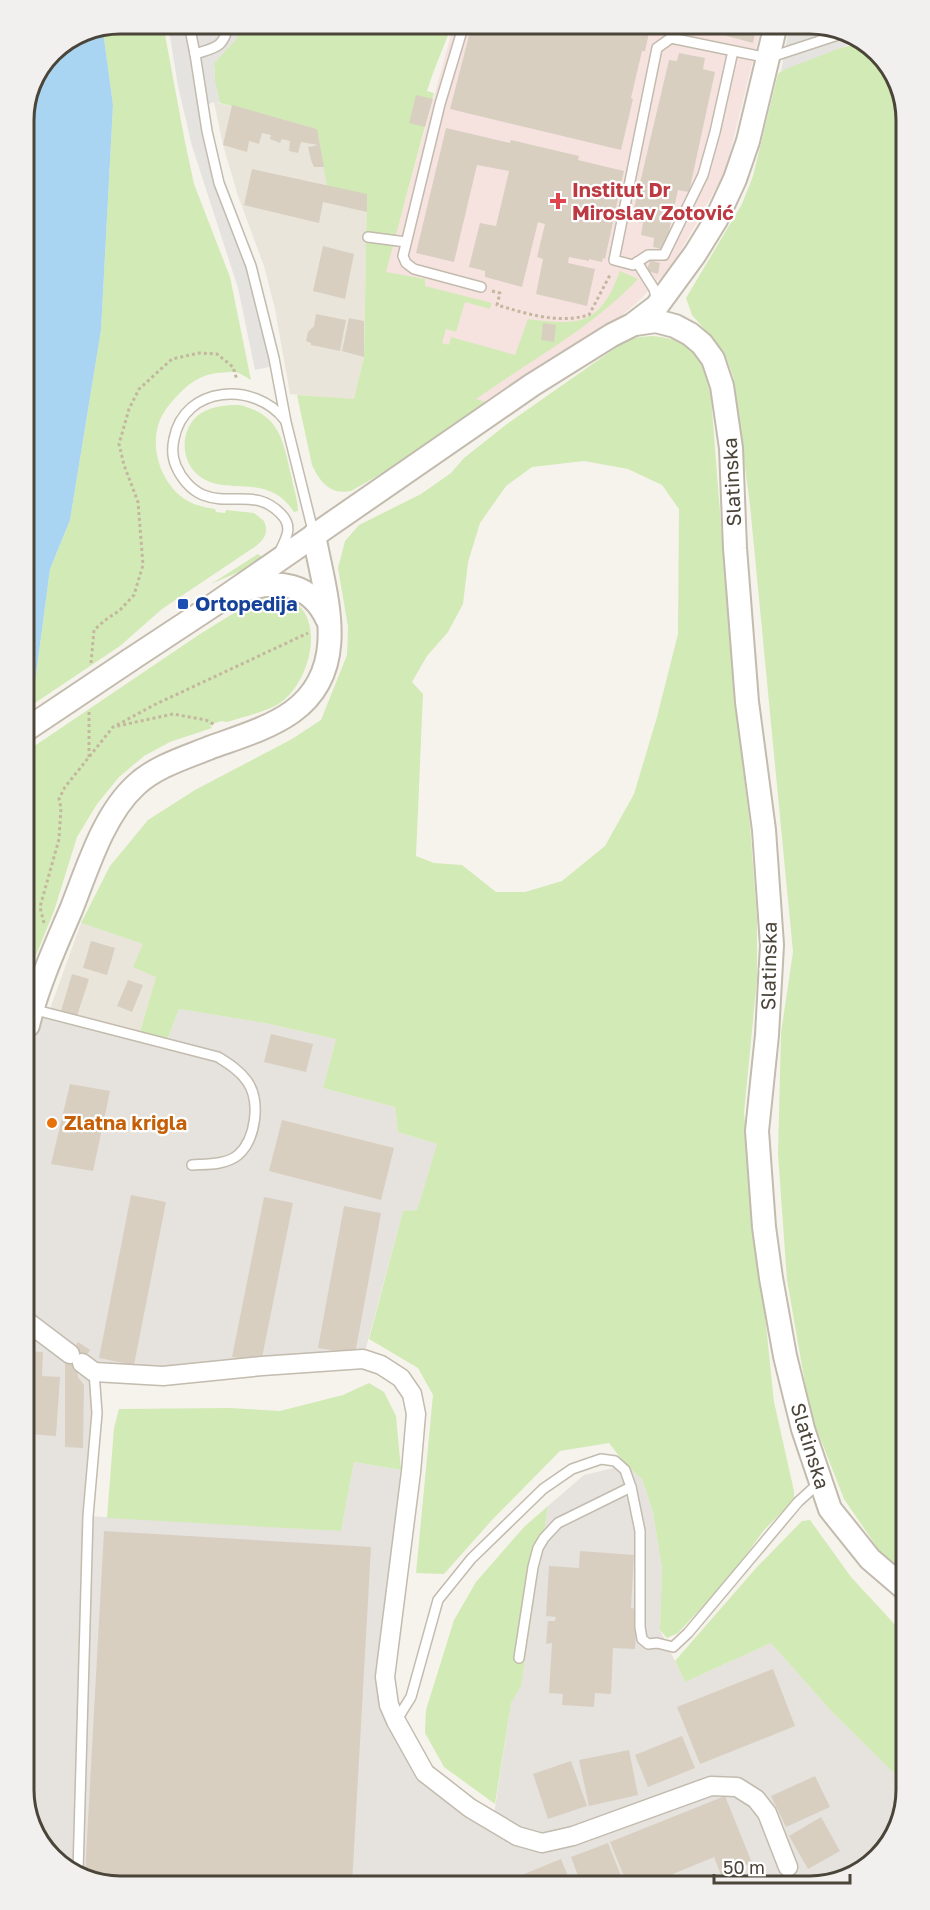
<svg xmlns="http://www.w3.org/2000/svg" width="930" height="1910" font-family="'Golos Text',sans-serif">
<style>
.residential{fill:#eae5da}
.industrial{fill:#e6e2dd}
.medical{fill:#f6e3e0}
.green{fill:#d2eab5;fill-rule:evenodd}
.parking{fill:#e5e3e0}
.water{fill:#a9d4f2}
.building{fill:#d8cfc1}
.lines{fill:none;stroke-linecap:round;stroke-linejoin:round}
.service-casing{stroke:#c2bbae;stroke-width:12}
.minor-casing{stroke:#c2bbae;stroke-width:21}
.tertiary-casing{stroke:#c2bbae;stroke-width:26}
.path{stroke:#c4b79f;stroke-width:3;stroke-dasharray:3 3;stroke-linecap:butt}
.service{stroke:#fff;stroke-width:9}
.minor{stroke:#fff;stroke-width:18}
.tertiary{stroke:#fff;stroke-width:22}
.tertiary-bridge-casing{stroke:#c2bbae;stroke-width:26;stroke-linecap:butt}
.tertiary-bridge{stroke:#fff;stroke-width:22}
.health-dot{fill:#e0444e;stroke:#fff;stroke-width:2}
.transit-dot{fill:#1a4fb4;stroke:#fff;stroke-width:2}
.food-dot{fill:#e8710a;stroke:#fff;stroke-width:2}
.labels{text-anchor:middle;stroke-width:4.5;stroke-linejoin:round;paint-order:stroke}
.health-label{font-size:20px;font-weight:bold;fill:#be3a42;stroke:#fff;text-anchor:start}
.street-label{font-size:20px;fill:#4b4439;stroke:#fff}
.transit-label{font-size:20px;font-weight:bold;fill:#164399;stroke:#fff;text-anchor:start}
.food-label{font-size:20px;font-weight:bold;fill:#c56008;stroke:#fff;text-anchor:start}
.rim{fill:none;stroke:#4b4439;stroke-width:3}
</style>
<rect width="100%" height="100%" fill="#f6f3ec"/>
<g class="residential">
<path d="M214,102L317,129L367,194L364,357L354,400L290,394L275,309L264,266L238,196L223,145Z"/>
<path d="M81,923L143,944L156,977L140,1032L50,1009Z"/>
</g>
<path class="industrial" d="M32,1009L166,1044L179,1009L265,1023L336,1039L323,1088L395,1107L398,1132L437,1144L417,1210L403,1211L363,1359L95,1372L88,1516L341,1531L354,1462L411,1472L385,1677L422,1769L493,1821L511,1703L521,1685L548,1506L584,1475L626,1465L642,1479L653,1512L662,1569L660,1630L685,1682L771,1643L833,1713L906,1785L890,1843L846,1879L115,1886L62,1866L31,1826L28,1026Z"/>
<path class="medical" d="M454,24H762L725,173L672,266L640,300L621,316L492,404L363,368L387,267Z"/>
<g class="green">
<path d="M121,24H163L185,142L194,184L230,277L251,380C247,378 241,373 235,372C230,371 223,373 217,373C201,375 189,383 178,395C169,404 159,417 157,430C151,459 168,496 197,505C203,507 209,508 215,509L216,512L225,513L226,510L254,513L264,521C269,532 265,539 256,546L162,609L120,646L32,705L50,569L70,520L101,330L113,105L103,31Z"/>
<path d="M240,24H285L323,35L326,24H452C444,47 434,68 427,91L434,93L386,272L425,279V286L492,303L490,309L465,302L456,332L446,329L442,343L449,345L451,337L515,355L528,319C581,326 600,325 620,271L638,279C592,328 531,360 476,399L492,404L393,467L351,491C330,495 320,482 312,465L297,395L354,399L364,357L367,195L327,186L317,129L220,103L215,83L214,63L236,39Z"/>
<path d="M865,43L899,84L905,1574L883,1556L844,1499L810,1412L787,1280L778,1154L781,1033L793,952L750,505L733,376L724,352L692,315L686,298L742,204L753,176L778,74C794,60 844,45 865,43Z"/>
<path d="M653,336C695,340 703,359 711,397L734,692L750,826L757,918V979L744,1113L774,1402L794,1491V1500L764,1530L730,1577L678,1633L667,1638L660,1630L662,1569L653,1512L642,1479L626,1465L609,1443L560,1451L492,1520L444,1574L416,1573L433,1395L418,1368L369,1339L403,1211L417,1210L437,1144L398,1132L395,1107L323,1088L336,1039L265,1023L179,1009L168,1038L140,1032L156,977L133,967L143,944L81,923L110,866L148,820L195,790L292,739L321,720L347,655L348,627L338,568L345,541L359,525L421,494L451,473L464,458L507,424L624,342L639,337ZM584,461L628,469L662,485L679,509L678,634L657,717L634,794L605,846L562,881L525,892H496L462,865L434,863L416,856L423,694L412,682L427,656L448,632L463,604L468,562L480,523L506,486L532,467Z"/>
<path d="M240,405C279,415 283,439 291,475C293,486 298,500 298,511L294,512C268,472 230,496 202,478C181,465 179,434 196,417C209,406 224,405 240,405Z"/>
<path d="M258,554L262,557L250,567L211,584Z"/>
<path d="M272,595C328,598 316,673 284,700C269,712 245,716 227,722L221,721L210,725L212,728L170,742L144,756L119,777L97,804L77,837L54,911L28,975L27,751L200,634L242,608Z"/>
<path d="M369,1383L384,1392L396,1416L401,1470L354,1462L341,1531L107,1518L114,1428L119,1409L230,1408L280,1411L343,1395Z"/>
<path d="M548,1506L521,1686L511,1703L495,1804L444,1767L425,1733L426,1710L454,1620L476,1582L524,1527Z"/>
<path d="M810,1520L851,1577L899,1629L905,1632L906,1785L833,1713L771,1643L685,1682L675,1661L757,1567L802,1521Z"/>
</g>
<g class="parking">
<path d="M168,24H240L237,38L214,63L215,81L220,103L214,102L200,108L248,263L274,366L255,370L238,288L192,146L178,86Z"/>
<path d="M790,24H816L865,43L848,45L781,71Z"/>
</g>
<path class="water" d="M103,31L113,105L101,330L70,520L50,569L32,705L27,733L24,115L53,52Z"/>
<g class="building">
<path d="M472,24H591L599,26L600,24H651L645,51H642L631,98L633,99L621,150L450,109Z"/>
<path d="M683,24H757L753,43Z"/>
<path d="M679,53L705,58L703,69L715,72L689,192L678,190L665,250L653,247L654,238L641,235L643,223L631,221L669,60L677,61Z"/>
<path d="M416,95L433,99L425,127L409,123Z"/>
<path d="M232,105L317,129L324,167H314L311,160L308,147L318,145L301,142L298,153L289,151L290,141L282,139L280,143L270,139L271,135L262,133L259,144L249,141L247,152L223,145Z"/>
<path d="M446,128L510,143L511,140L579,156L578,160L624,171L605,259L603,258L602,262L589,259V261L569,257L568,263L595,269L587,306L536,294L543,259L537,257L545,224L538,222L522,287L485,277V271L469,267L480,223L496,226L509,171L477,165L454,262L416,253Z"/>
<path d="M252,169L367,194V212L323,202L319,223L244,205Z"/>
<path d="M323,246L354,254L345,299L313,291Z"/>
<path d="M650,260L660,263L658,274L647,271Z"/>
<path d="M316,314L346,320L340,351L311,345V343L306,341L308,332L314,326Z"/>
<path d="M349,318L364,321V357L342,351Z"/>
<path d="M543,323L556,325L554,342L541,340Z"/>
<path d="M91,941L115,948L107,975L83,968Z"/>
<path d="M72,974L89,979L77,1016L61,1011Z"/>
<path d="M128,980L143,985L132,1012L117,1006Z"/>
<path d="M271,1034L313,1044L306,1072L264,1062Z"/>
<path d="M70,1084L110,1091L93,1171L51,1164Z"/>
<path d="M282,1120L394,1148L381,1200L269,1171Z"/>
<path d="M131,1195L166,1202L134,1365L99,1358Z"/>
<path d="M264,1197L293,1203L261,1363L232,1357Z"/>
<path d="M344,1206L381,1213L355,1354L318,1348Z"/>
<path d="M78,1342L90,1350L77,1370L78,1377L84,1385L83,1448L65,1447V1361Z"/>
<path d="M29,1351L43,1352L42,1376L60,1377L56,1436L30,1434Z"/>
<path d="M104,1531L371,1547L352,1884L213,1885L93,1878L85,1875Z"/>
<path d="M580,1551L634,1555L631,1608L637,1609L635,1649L613,1648L611,1694L595,1693L594,1707L562,1705L563,1694L549,1693L552,1643L546,1644L548,1621H555L556,1617L546,1616L549,1566L579,1568Z"/>
<path d="M773,1669L795,1726L700,1764L677,1707Z"/>
<path d="M682,1736L695,1768L648,1787L635,1755Z"/>
<path d="M629,1750L638,1795L589,1806L579,1760Z"/>
<path d="M571,1761L587,1806L548,1819L533,1774Z"/>
<path d="M815,1776L830,1807L786,1827L771,1796Z"/>
<path d="M725,1796L752,1863L721,1875L714,1857L673,1874L675,1880L626,1881L610,1842Z"/>
<path d="M821,1817L840,1851L808,1869L789,1836Z"/>
<path d="M608,1843L623,1881H580L571,1857Z"/>
<path d="M561,1859L570,1881L513,1882L512,1879Z"/>
</g>
<g class="lines">
<g class="service-casing">
<g id="service">
<path d="M189,24L195,54"/>
<path d="M229,24C223,48 217,47 195,54L207,131L219,183L251,266L274,358L286,422L314,535"/>
<path d="M464,24L440,104L403,256L406,263L414,269L481,287"/>
<path d="M733,51L715,132L703,175L664,255H648L633,265L614,260L657,48L671,38L768,58L841,34"/>
<path d="M368,237L406,242"/>
<path d="M637,262L654,289L657,302"/>
<path d="M280,551C287,537 293,526 281,514C256,488 231,506 203,495C191,490 181,478 176,466C172,457 172,448 174,439C184,385 255,381 285,420"/>
<path d="M32,1009L218,1057C229,1064 239,1070 247,1081C261,1101 256,1139 238,1155C226,1165 207,1164 192,1165"/>
<path d="M631,1487L640,1531V1627L642,1639L648,1644L657,1643L673,1647L688,1633L798,1502L820,1482"/>
<path d="M396,1721L411,1697L438,1600L471,1559L543,1489L572,1469L601,1459L615,1461L625,1470L631,1487L558,1523L544,1538L538,1548L533,1567L519,1658"/>
<path d="M78,1872L88,1516L97,1413L94,1372"/>
</g>
</g>
<g class="minor-casing">
<g id="minor">
<path d="M29,1323L70,1354"/>
<path d="M82,1363L94,1372L163,1376L262,1366L363,1359L381,1365L401,1378L412,1394L416,1414L411,1472L385,1677L389,1705L396,1721L425,1773L470,1808L517,1836L542,1843L573,1836L711,1786L737,1787L756,1799L767,1813L788,1867"/>
</g>
</g>
<g class="tertiary-casing">
<g id="tertiary">
<path d="M635,324L656,321L675,326L690,334L702,344L713,359L722,386L731,448L735,548L747,702L764,830L772,945L767,1035L757,1131L764,1227L771,1278L785,1356L803,1429L830,1509L870,1559L905,1589"/>
<path d="M244,590C277,579 311,583 327,619"/>
<path d="M130,660L215,604L532,385L612,335L632,325L657,306L695,254L716,220L735,179L748,141L776,24"/>
<path d="M28,1025C38,985 55,947 71,910C87,870 103,815 136,785C155,767 184,758 209,748C236,738 268,729 292,712C352,669 325,595 314,535"/>
</g>
</g>
<g class="path">
<path d="M492,291L500,293L497,305C528,314 557,324 589,315L611,273"/>
<path d="M91,663L94,630L104,621L120,610L134,595L143,565L138,502L124,465L119,444L129,409L139,389L172,359L199,353L217,354L233,367L237,380"/>
<path d="M117,725L154,705L308,633"/>
<path d="M89,757V711"/>
<path d="M44,923L40,907L59,839L61,808L59,799L65,787L113,727L173,714L206,720L215,725"/>
</g>
<use href="#service" class="service"/>
<use href="#minor" class="minor"/>
<use href="#tertiary" class="tertiary"/>
<g class="tertiary-bridge-casing">
<path id="tertiary-bridge" d="M27,729L130,660"/>
</g>
<use href="#tertiary-bridge" class="tertiary-bridge"/>
</g>
<path class="health-dot" d="M555 192h6v6h6v6h-6v6h-6v-6h-6v-6h6z"/>
<rect class="transit-dot" x="177" y="598" width="12" height="12" rx="3"/>
<circle class="food-dot" cx="52" cy="1123" r="6"/>
<g class="labels">
<g class="health-label">
<text x="572" y="197">Institut Dr<tspan x="572" dy="23">Miroslav Zotović</tspan></text>
</g>
<g class="street-label">
<text transform="translate(732 482) rotate(-93)" y="7">Slatinska</text>
<text transform="translate(769 966) rotate(-89)" y="7">Slatinska</text>
<text transform="translate(810 1446) rotate(73)" y="7">Slatinska</text>
</g>
<g class="transit-label">
<text x="195" y="611">Ortopedija</text>
</g>
<g class="food-label">
<text x="64" y="1130">Zlatna krigla</text>
</g>
</g>
<path d="M0 0H930V1910H0ZM120 34H810A86 86 0 0 1 896 120V1790A86 86 0 0 1 810 1876H120A86 86 0 0 1 34 1790V120A86 86 0 0 1 120 34Z" fill="#f1f0ef" fill-rule="evenodd"/>
<path class="rim" d="M120 34H810A86 86 0 0 1 896 120V1790A86 86 0 0 1 810 1876H120A86 86 0 0 1 34 1790V120A86 86 0 0 1 120 34Z"/>
<path d="M714 1874v9h136v-9" fill="none" stroke="#4b4439" stroke-width="3"/>
<text x="723" y="1874" font-size="18" fill="#4b4439" stroke="#ffffff" stroke-width="4.5" paint-order="stroke">50 m</text>
</svg>
